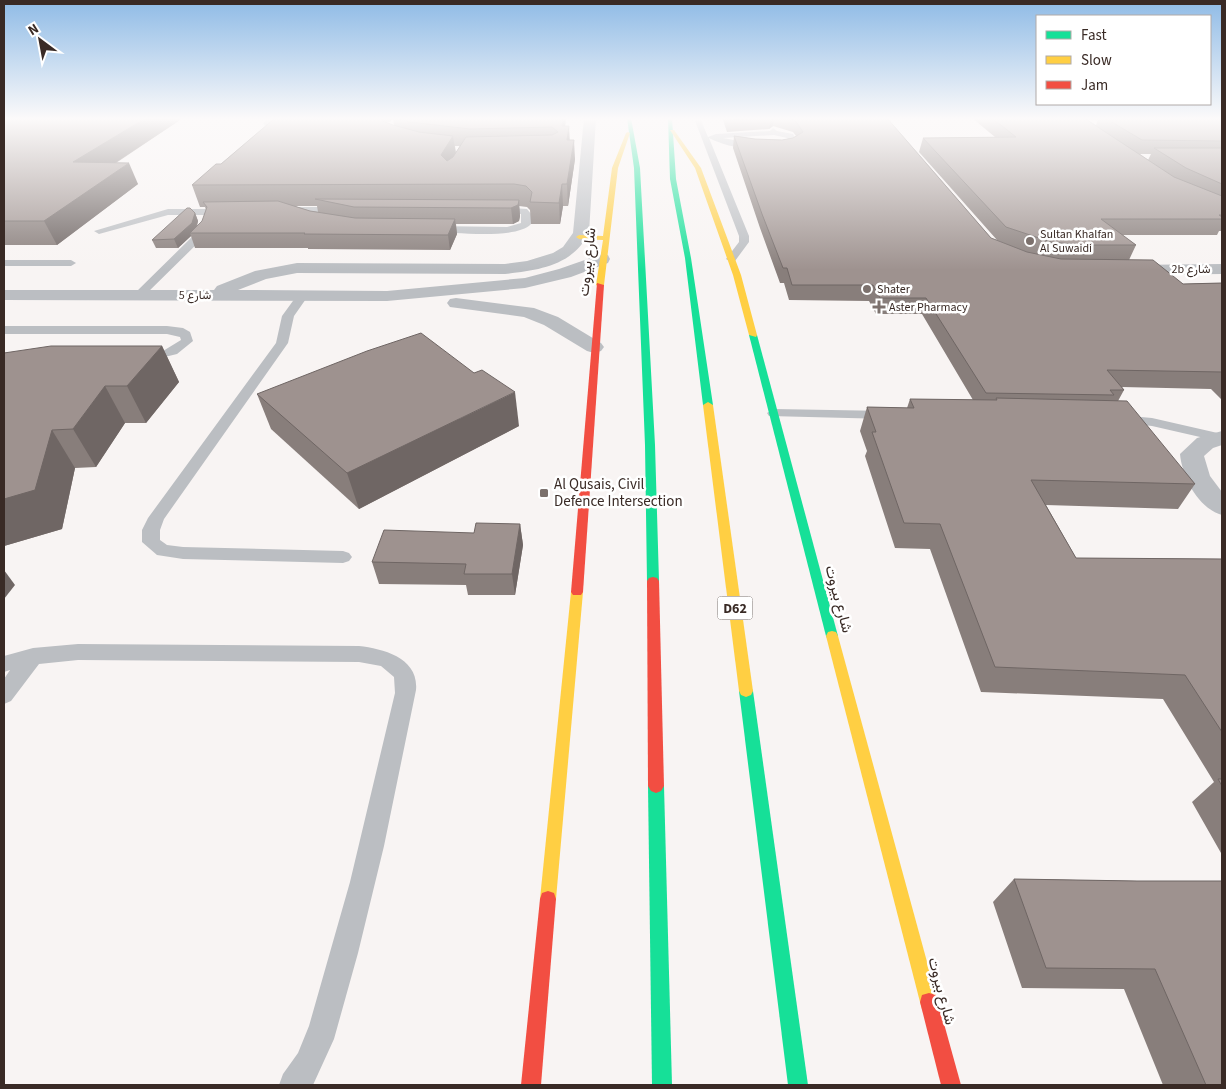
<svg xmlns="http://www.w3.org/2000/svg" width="1226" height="1089" font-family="'Source Sans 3',Vazirmatn,sans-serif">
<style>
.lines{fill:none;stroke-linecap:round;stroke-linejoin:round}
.lane{fill:#bbbec2;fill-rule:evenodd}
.street{fill:#bbbec2;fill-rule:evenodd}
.fast{fill:#16e098;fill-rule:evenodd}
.slow{fill:#ffcf43;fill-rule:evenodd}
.jam{fill:#f24e42;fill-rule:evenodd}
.wall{fill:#887e7b;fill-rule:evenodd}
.shaded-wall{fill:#6f6664}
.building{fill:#9e928f;stroke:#6f6664}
.poi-dot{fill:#7c716d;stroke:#fff;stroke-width:2}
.labels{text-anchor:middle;stroke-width:5;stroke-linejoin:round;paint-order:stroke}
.far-poi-label{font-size:12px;fill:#392a25;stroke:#fff;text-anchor:start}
.far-street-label{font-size:12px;fill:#392a25;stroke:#fff}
.shield{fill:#fff;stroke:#746a66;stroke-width:1}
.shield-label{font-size:14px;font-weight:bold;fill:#392a25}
.street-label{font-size:15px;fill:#392a25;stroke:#fff}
.poi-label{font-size:15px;fill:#392a25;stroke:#fff;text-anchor:start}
</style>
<rect width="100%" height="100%" fill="#f8f4f3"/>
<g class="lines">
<g class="lane">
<path d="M268,118H275L272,122L294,126L290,128L265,126L263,123Z"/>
<path d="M694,118H700L708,137L716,134L770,131L773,128L777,131L793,134L799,145C781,158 727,148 709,138L749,236V242L735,261L731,262L726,259L739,242V236ZM774,135L787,138L790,144L765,146L723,138Z"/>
<path d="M285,207H341L346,210L341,213L282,212V208Z"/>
<path d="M497,207L527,209L532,215L531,224C516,240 454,232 432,232L427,229L432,226L507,227L521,223V214L494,212V208Z"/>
<path d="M168,209H228L233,212L228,215H168L99,234L94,231Z"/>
<path d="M202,221L210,223L206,235L143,297H135V293L197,232Z"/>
<path d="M4,260H71L76,263L71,266H4Z"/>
<path d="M302,293L308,296L294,316L288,343L164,519L160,530V540L167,545L183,547L343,551L349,553L352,557L349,561L343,563L183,559L157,555L142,542V530L148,518L276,343L282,316L298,294Z"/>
<path d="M4,326H167L183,328L190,332L193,341L177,354L144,362L139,361L138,358L139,355L163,351L181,340L180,337L167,334H4Z"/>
<path d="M774,409L888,411L895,415L888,419L769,416L767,413Z"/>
<path d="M1119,415L1152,418L1222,434V442L1152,426L1114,422L1112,419L1114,416Z"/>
<path d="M78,644L359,646C384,649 419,658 416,690L384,846L358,953L334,1039L313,1085H279L283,1074L298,1053L309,1026L350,882L395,693L394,677L381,666L359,662L78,660L39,664L11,701L4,704V679L10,670L4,672V656L33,648Z"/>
</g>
<g class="street">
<path d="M584,118H596L589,233C572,266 539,270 505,274L297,273L266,279L238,290L387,291L525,278L559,269L602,254L608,255L610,259L608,263L571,277L525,288L387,301L4,300V290H214L217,286L255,271L297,263L505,264L527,261L553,253L563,247L573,233Z"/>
<path d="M1222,264V274L1126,275L1120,274L1117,270L1120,266L1126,265Z"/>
<path d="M456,298L534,308L558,317L601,343L604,347L601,351L594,353L587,351L544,325L524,317L450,307L447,303L450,299Z"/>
<path d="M1222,431V445L1213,448L1204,456L1210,476L1222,492V515C1198,508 1182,477 1180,454L1197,438Z"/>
</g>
<g class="fast">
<path d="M627,118H631L640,168L655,445L659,581L657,584H649L647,581L645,445L634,168Z"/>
<path d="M668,118H672L676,179L691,258L713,405L708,408L703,405L685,258L670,179Z"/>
<path d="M750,333L757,335L838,636L836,640L832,641L828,640L826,636L749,335Z"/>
<path d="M746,685L751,687L753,691L808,1085H788L739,691L741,687Z"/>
<path d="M656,779L661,781L664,786L672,1085H652L648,786L651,781Z"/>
</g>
<g class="slow">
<path d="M670,130H674L701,168L741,275L757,335L756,337L749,335L733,275L695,168Z"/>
<path d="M628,132L630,133L618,168L604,285L600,287L596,285L603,240L579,239L576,237L579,235L603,236L612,168L626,133Z"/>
<path d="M708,402L713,405L753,691L751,695L746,697L741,695L739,691L703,405Z"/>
<path d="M577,588L581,589L583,592L556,899L554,905L548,907L542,905L540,899L571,592L573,589Z"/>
<path d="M832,631L836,632L838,636L938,1002L936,1009L929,1011L922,1009L920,1002L826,636L828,632Z"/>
</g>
<g class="jam">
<path d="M597,283L604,285L583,592L581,595H573L571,592Z"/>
<path d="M653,577L657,578L659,581L664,786L661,791L656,793L651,791L648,786L647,581L649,578Z"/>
<path d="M548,891L554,893L556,899L541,1085H521L540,899L542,893Z"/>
<path d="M929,993L936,995L938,1002L961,1085H941L920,1002L922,995Z"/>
</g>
</g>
<g class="wall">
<path d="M4,118H183L116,163L138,184L57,245H4Z"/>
<path d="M275,118H566L565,126L575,159L568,206H563L560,224H531L530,210L527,207L519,206L520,216L519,221L513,224H456L457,234L450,250L308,249V248H195L191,236L178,248H156L152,240L195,213L198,221L197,227L202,221L206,210L205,207H200L192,185L221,164ZM393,118L394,126L385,122H390ZM455,146H460L456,153ZM295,206H317L318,212L310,211Z"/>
<path d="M723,118H887L991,238L997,240L919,152L923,138L995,137L972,118H1222V231H1219L1217,235H1122L1136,245L1129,260L1183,284L1222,283V400L1211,389L1122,387L1124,390L1118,401L1195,484L1178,509L1046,505L1076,558L1222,559V853H1221L1192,802L1214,782L1163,699L981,692L930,549L895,548L865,456L867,451L860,431L867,407L907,408L910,399L973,400L922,314H876L869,301L789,300L784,283H780L760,228L733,148L734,136L755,139L782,140L793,138L796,136L793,132L773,126L769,129L727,132L723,120ZM1088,120H1098L1096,125ZM1140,154H1151L1148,160Z"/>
<path d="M162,346L179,382L146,423H125L96,467L75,468L62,529L4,546V353Z"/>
<path d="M257,394L519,426L359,509L271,429Z"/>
<path d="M520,524L523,545L515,595H468L466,585L379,584L372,562L474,533Z"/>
<path d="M1014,879L1137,881L1222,1085H1163L1124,989L1022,988L993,902Z"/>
</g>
<g class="shaded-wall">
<path d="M146,118H183L83,184L73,162Z"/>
<path d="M389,118H392L390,122Z"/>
<path d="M563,118H566L563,145L562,126Z"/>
<path d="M771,118H774L773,126L769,129Z"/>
<path d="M569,126L570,145L567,140Z"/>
<path d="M453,136L456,155L444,175L441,155Z"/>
<path d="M574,140L575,159L568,206L567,184Z"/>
<path d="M129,163L138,184L57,245L44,221Z"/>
<path d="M562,184L563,206L560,224L559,203Z"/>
<path d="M519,200L520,216L519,221L513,224L511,208Z"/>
<path d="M195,213L198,221L195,231L190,233L191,236L178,248L174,239Z"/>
<path d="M455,219L457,234L450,250L448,235Z"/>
<path d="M162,346L179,382L146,423L127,386Z"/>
<path d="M105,386L125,423L96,467L73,429Z"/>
<path d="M515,392L519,426L359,509L347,473Z"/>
<path d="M52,430L75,468L62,529L4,546V499Z"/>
<path d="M520,524L523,545L515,595L512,574Z"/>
<path d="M4,570L15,585L4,599Z"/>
</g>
<g class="building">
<path d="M4,118H146L73,162L129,163L44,221H4Z"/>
<path d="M275,118H382L383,121L393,125L419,132L453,136L441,155L447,161L453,157L466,137L552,135L558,132L552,127L470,129L410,122L396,118H563L562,126H569L567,140H574L567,184H562L559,203L530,202L532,192L526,186L514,184L192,185L216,164H221Z"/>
<path d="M727,118H764L728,120Z"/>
<path d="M786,118H887L991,238L1027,252L1061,259L1153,260L1183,284L1222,283V372L1107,370L1124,390H1110L1114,395L986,393L926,298H880L873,285H792L787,268H783L762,214L734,136L755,139L782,140L793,138L803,132L795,120Z"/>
<path d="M992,118H1084L1174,177L1222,196V215H1219L1222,217V219H1101L1136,245H1081L1051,242L1006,227L923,138L1016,137Z"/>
<path d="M1105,118H1222V141L1142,140Z"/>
<path d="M1154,148H1222V184L1186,168Z"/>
<path d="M315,199L519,200L518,205L511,208L354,207Z"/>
<path d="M278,201L310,211L355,218L455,219L448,235L304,234L305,233H190L202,221L207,207L203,202Z"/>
<path d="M187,208H190L195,213L192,223L174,239L152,240Z"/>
<path d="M421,333L474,373L482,370L515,392L347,473L257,394L367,351Z"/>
<path d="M51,346H162L127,386H105L73,429L52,430L35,490L4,499V353Z"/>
<path d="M996,398L1127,401L1195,484L1031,480L1076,558L1222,559V732L1185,675L995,667L940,524L904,523L872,432H876L867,407L914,408L910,399L997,400Z"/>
<path d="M476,523L520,524L512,574H464L466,564L372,562L384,530L474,533Z"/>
<path d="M1218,779H1222V786Z"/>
<path d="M1014,879L1137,881H1222V1085H1206L1155,969L1046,968Z"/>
</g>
<linearGradient id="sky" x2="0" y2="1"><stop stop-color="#8fbbe6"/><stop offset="0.44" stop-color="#fcfafa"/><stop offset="1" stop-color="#fcfafa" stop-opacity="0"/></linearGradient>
<rect width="1226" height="270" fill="url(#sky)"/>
<g class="poi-dot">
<circle cx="1030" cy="241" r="5"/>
<circle cx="867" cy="289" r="5"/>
<path d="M876.5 299.5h5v5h5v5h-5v5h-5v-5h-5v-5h5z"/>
<rect x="539" y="488" width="10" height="10" rx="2.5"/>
</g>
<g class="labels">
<g class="far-poi-label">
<text x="1040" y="238">Sultan Khalfan<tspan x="1040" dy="14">Al Suwaidi</tspan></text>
<text x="877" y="293">Shater</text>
<text x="889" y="311">Aster Pharmacy</text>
</g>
<g class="far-street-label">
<text x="1191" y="273">2b شارع</text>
<text x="195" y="299">شارع 5</text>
</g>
<rect class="shield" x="717.5" y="596.5" width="35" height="23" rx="4"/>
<g class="shield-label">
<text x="735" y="613">D62</text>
</g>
<g class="street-label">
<text transform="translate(587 262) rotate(-84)" y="5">شارع بيروت</text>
<text transform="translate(839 599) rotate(75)" y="5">شارع بيروت</text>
<text transform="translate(942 991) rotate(75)" y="5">شارع بيروت</text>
</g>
<g class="poi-label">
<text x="554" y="489">Al Qusais, Civil<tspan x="554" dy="17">Defence Intersection</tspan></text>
</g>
</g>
<rect width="1226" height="1089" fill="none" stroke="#392a25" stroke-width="10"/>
<rect x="1036" y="15" width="175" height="90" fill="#ffffff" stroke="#b0aaa8"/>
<rect x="1046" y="31" width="25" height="8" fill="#16e098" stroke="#b0aaa8"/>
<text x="1081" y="40" font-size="15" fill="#392a25">Fast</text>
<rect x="1046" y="56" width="25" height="8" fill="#ffcf43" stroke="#b0aaa8"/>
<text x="1081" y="65" font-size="15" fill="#392a25">Slow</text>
<rect x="1046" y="81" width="25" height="8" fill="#f24e42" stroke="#b0aaa8"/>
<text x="1081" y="90" font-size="15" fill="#392a25">Jam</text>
<g transform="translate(40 40) rotate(328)" stroke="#ffffff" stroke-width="4" paint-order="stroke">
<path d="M0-4L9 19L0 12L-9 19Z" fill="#392a25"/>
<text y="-8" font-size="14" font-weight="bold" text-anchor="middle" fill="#392a25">N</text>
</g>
</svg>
